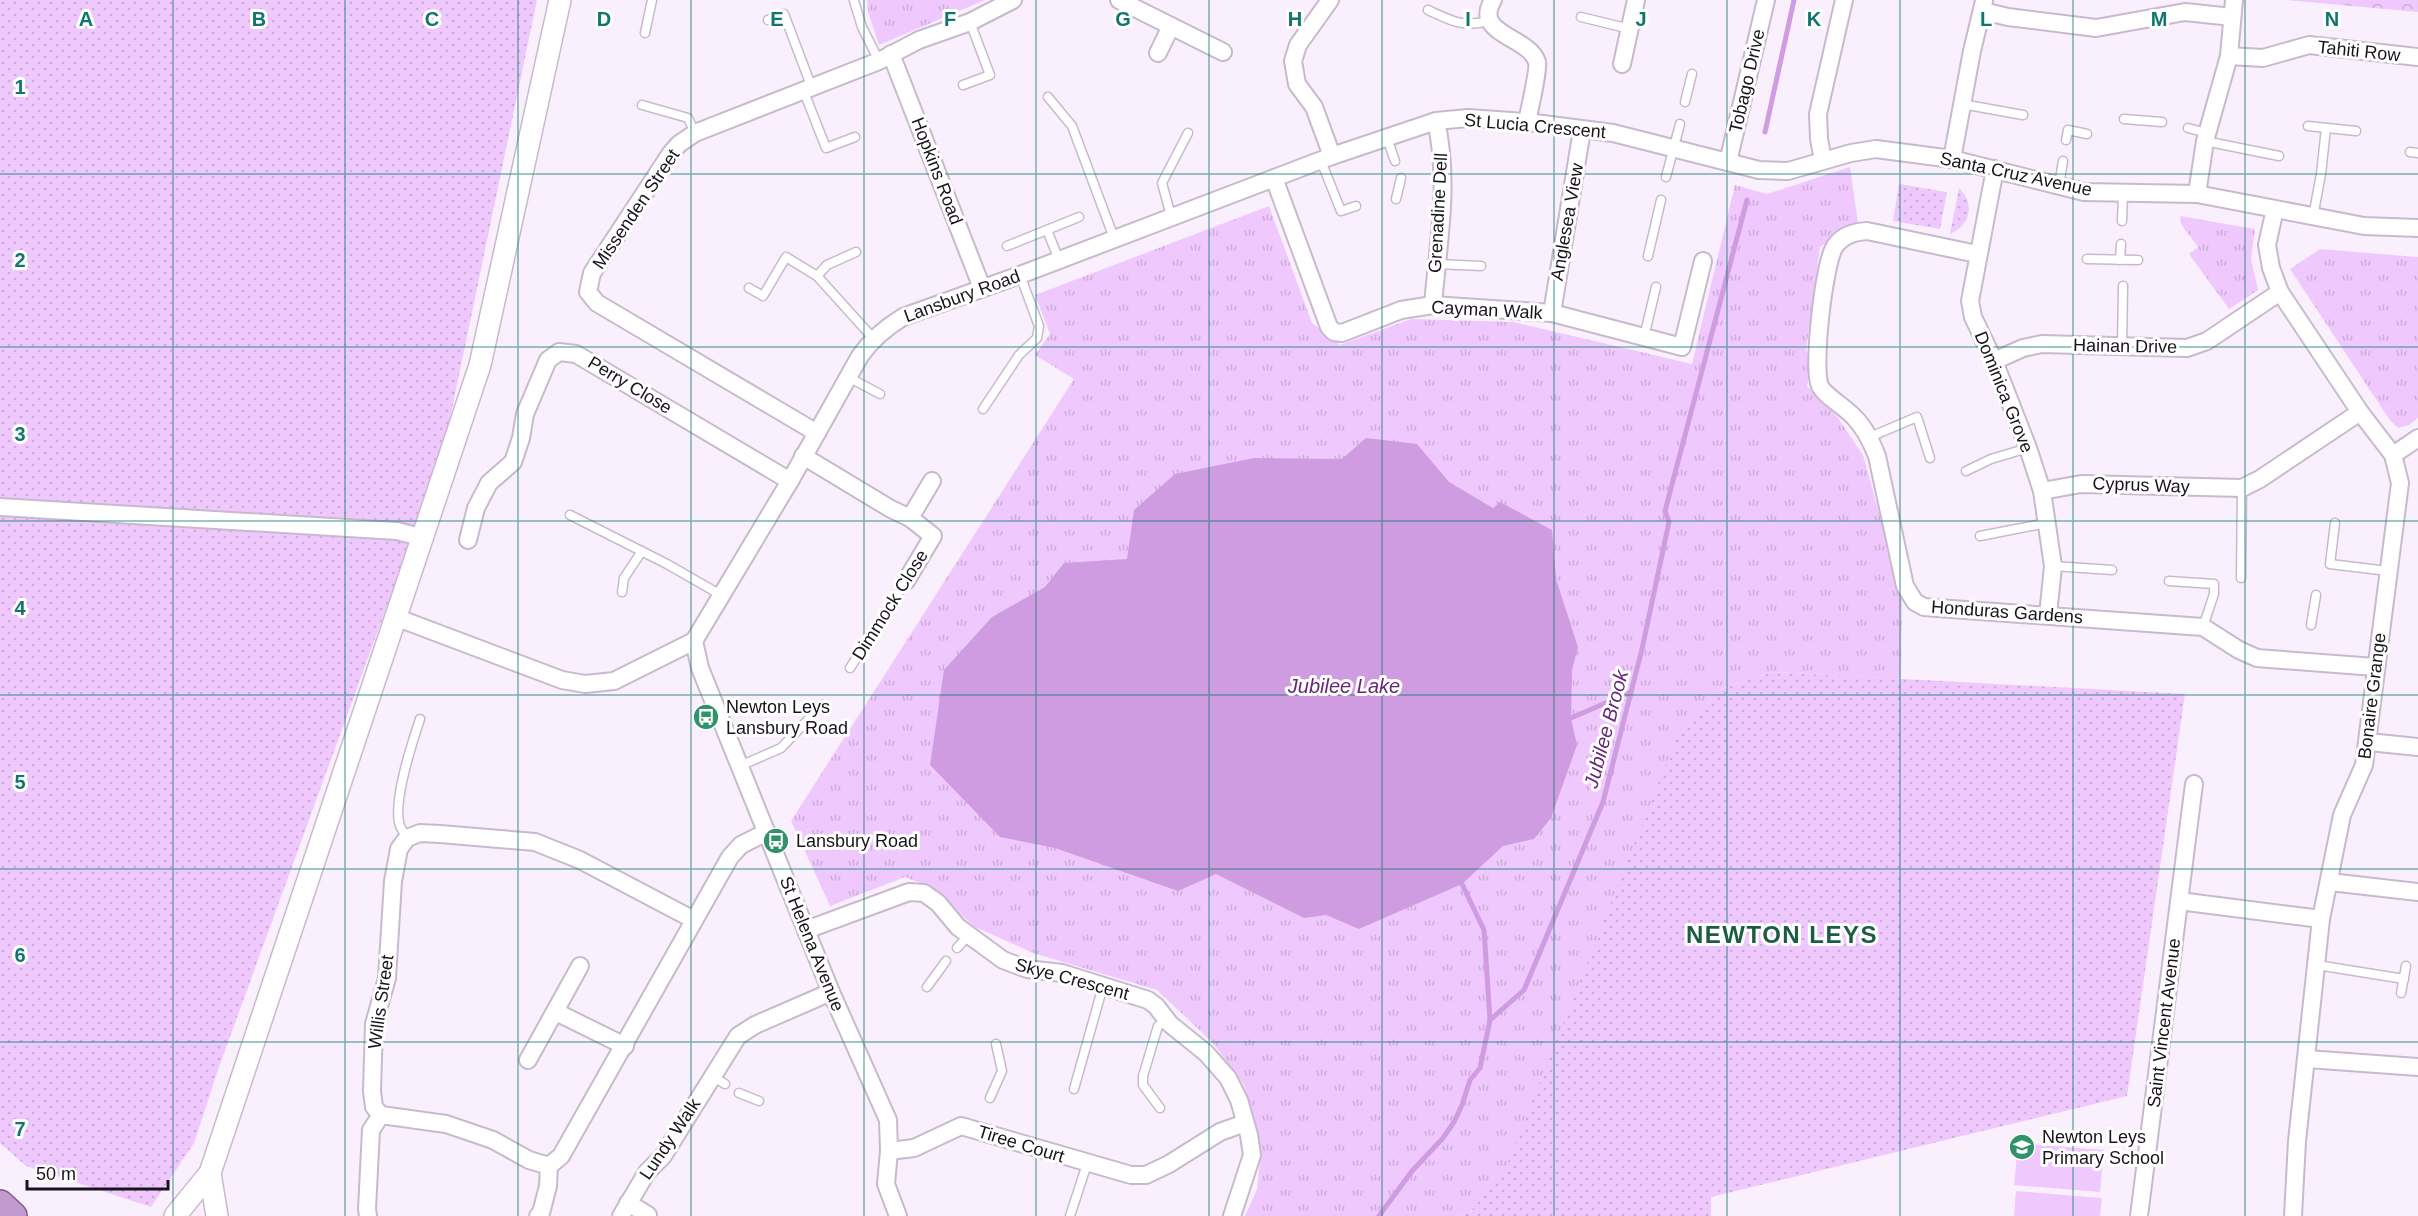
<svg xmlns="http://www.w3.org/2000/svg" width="2418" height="1216" font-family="Arial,sans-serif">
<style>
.grass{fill:url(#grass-dots)}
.forest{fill:url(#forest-crowns)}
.park{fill:url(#park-tufts)}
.garden{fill:#efc9fd}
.water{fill:#cf9ce1}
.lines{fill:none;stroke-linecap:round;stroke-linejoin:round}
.stream{stroke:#cf9ce1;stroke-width:5}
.service-casing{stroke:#c9b9ce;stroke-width:11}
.minor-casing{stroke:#c9b9ce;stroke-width:20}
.tertiary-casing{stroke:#c9b9ce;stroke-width:24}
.trunk-casing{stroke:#7d5a89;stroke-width:30}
.service{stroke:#fff;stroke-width:8}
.minor{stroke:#fff;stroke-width:16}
.tertiary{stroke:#fff;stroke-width:21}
.trunk{stroke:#c29ad0;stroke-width:27}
.grid{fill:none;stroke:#0f766e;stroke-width:1.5;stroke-opacity:0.55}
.labels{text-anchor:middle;stroke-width:6;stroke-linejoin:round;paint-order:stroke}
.street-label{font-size:18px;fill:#19141b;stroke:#fff}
.poi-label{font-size:18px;fill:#19141b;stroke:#fff;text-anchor:start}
.water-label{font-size:20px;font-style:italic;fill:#652778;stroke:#fff}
.district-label{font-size:24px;font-weight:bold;letter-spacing:1.5px;fill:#1b5d43;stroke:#fff}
.grid-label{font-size:20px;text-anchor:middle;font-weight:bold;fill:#0f766e;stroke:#fff;stroke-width:6;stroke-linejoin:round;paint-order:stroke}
</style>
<defs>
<pattern id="grass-dots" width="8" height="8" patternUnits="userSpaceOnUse" patternTransform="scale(1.5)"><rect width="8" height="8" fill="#efc9fd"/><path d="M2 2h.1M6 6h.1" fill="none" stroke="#ccacd8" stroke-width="1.8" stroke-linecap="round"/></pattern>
<pattern id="forest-crowns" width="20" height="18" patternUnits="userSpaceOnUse" patternTransform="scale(1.5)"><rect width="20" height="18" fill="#efc9fd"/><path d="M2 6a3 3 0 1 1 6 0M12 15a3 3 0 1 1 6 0" fill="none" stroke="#ccacd8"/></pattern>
<pattern id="park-tufts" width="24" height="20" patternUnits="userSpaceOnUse" patternTransform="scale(1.5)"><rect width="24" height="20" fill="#efc9fd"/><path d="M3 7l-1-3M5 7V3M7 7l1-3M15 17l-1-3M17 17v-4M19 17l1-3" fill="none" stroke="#ccacd8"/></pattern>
</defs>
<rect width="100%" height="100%" fill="#faf0fd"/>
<g class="grass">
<path d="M0,0H537L443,452L219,1067L194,1143L151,1207L26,1166L0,1143Z"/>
<path d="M1899,184L1947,192L1940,229L1893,221Z"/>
<path d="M1959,188C1975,203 1971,225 1950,234Z"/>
<path d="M1772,672L2185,694L2127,1096L1711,1197V1216H1457L1471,1212L1677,736L1722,689Z"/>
</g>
<path class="forest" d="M2286,0H2418V12Z"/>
<g class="park">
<path d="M867,0H985L879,45L868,12Z"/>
<path d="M1850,167L1858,223L1820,247L1806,350C1812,363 1810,373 1807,386L1838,418L1863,455L1902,596L1901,679L1772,672L1722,689L1677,736L1505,1170L1470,1212L1457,1216H1245L1257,1189L1261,1149L1255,1120L1244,1085L1213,1043L1157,990L1033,953L973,926L933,888L905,877L830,906L791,821L1074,379L1035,355L1050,334L1035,295L1269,206L1312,323L1340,345L1411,319L1513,322L1692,364L1735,185L1767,194Z"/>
<path d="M2180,216L2255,229L2251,259L2258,290L2229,309L2189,254L2198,247L2181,224Z"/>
<path d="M2320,249L2418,257V418L2409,425L2398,428L2389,419L2290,269Z"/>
</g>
<g class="garden">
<path d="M2018,1143L2104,1150L2100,1192L2014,1185Z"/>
<path d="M2016,1191L2102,1198L2100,1216H2014Z"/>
</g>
<path class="water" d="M1366,438L1417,444L1449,482L1493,508L1500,502L1552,530L1556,579L1578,647L1572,670L1571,718L1577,745L1551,818L1534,839L1503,846L1462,884L1359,929L1326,915L1304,918L1216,874L1178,891L1055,848L1000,837L930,765L944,670L992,617L1045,587L1064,563L1127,559L1134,510L1175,474L1254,458L1342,459Z"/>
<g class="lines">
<g class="stream">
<path d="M1765,132L1794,0"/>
<path d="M1571,718L1631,692"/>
<path d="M1462,884L1484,930L1490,1020"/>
<path d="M1379,1216L1412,1171L1443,1138L1454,1122L1462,1105L1470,1080L1480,1068L1490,1020L1524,990L1595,821L1603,802L1642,649L1669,522L1665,511L1747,200"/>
</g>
<g class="service-casing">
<g id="service">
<path d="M854,1L862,27L879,61"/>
<path d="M1428,10C1454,22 1461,27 1490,21"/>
<path d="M1581,17L1630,29"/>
<path d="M768,20L784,14L812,88"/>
<path d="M645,33L652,0"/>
<path d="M963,85L990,75L970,22"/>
<path d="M804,92L826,148L855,137"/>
<path d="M1048,97L1072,126L1114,238"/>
<path d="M1685,102L1692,74"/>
<path d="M1962,104L2023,115"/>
<path d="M642,105L688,118L695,133"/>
<path d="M2124,119L2162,122"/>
<path d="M2308,126L2356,131"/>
<path d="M2188,128L2207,133"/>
<path d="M1387,138L1395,161"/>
<path d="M2066,140L2068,130L2087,134"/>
<path d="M2205,141L2279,156"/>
<path d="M2410,152L2418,153"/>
<path d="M1321,161L1341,211L1356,206"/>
<path d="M1666,177L1680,124"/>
<path d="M2059,185L2063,161"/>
<path d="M1396,199L1401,178"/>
<path d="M1171,216L1162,183L1188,133"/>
<path d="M2313,217L2321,174L2326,128"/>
<path d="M2122,221L2123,194"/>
<path d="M1047,230L1059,260"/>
<path d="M1007,246L1079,217"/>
<path d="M1648,256L1661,200"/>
<path d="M2087,259L2138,260"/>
<path d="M2120,260L2121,244"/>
<path d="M1437,264L1481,266"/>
<path d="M817,276L827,265L856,252"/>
<path d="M749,288L763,296L786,257L817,276L873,338"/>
<path d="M1644,337L1656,287"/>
<path d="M2122,346L2123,286"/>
<path d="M848,377L880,394"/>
<path d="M983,409L1019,355L1037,338L1039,326L1020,275"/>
<path d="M1870,437L1917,417L1930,458"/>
<path d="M1966,471L1991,459L2028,448"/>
<path d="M570,515L667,564L721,595"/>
<path d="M2335,523L2330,564L2388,571"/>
<path d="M1980,536L2047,523"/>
<path d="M2053,566L2112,570"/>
<path d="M2241,578L2242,488"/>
<path d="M2169,581L2214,584V594L2203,627"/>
<path d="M622,592L624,578L642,551"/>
<path d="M2311,625L2316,595"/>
<path d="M850,668L906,581"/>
<path d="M740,766L781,748L822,705"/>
<path d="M407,838C405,834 402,830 400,826C392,803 412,743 420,719"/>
<path d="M957,948L969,935"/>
<path d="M2317,965L2404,979"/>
<path d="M927,987L946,961"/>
<path d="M2401,993L2406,966"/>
<path d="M712,1076L725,1084"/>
<path d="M1074,1089L1103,986"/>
<path d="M739,1093L759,1101"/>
<path d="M990,1098L1002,1071L996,1044"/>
<path d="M1160,1108L1143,1085V1076L1158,1026L1167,1019"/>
<path d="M1070,1216L1087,1164"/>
</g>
</g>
<g class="minor-casing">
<g id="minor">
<path d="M1119,0L1223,52"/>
<path d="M1330,0L1298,45L1293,61L1297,84L1314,107L1332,156"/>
<path d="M1493,0C1472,35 1529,36 1537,62C1539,70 1529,111 1527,122"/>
<path d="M1983,11L2008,17L2096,28L2185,12L2232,17"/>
<path d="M1158,53L1171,26"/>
<path d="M891,54L982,288"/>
<path d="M2229,56L2263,58L2309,45L2418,57"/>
<path d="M1622,64L1636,0"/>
<path d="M1952,159L1972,51L1984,1"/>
<path d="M1823,160L1819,139L1818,114L1844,0"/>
<path d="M1728,162L1766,0"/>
<path d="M1995,169L1970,301L1973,317L1994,361L2028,448L2042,491L2053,566L2048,615"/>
<path d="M1274,178L1329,327L1334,332L1342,333L1401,310L1433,305L1552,313L1682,347L1703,261"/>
<path d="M2197,194L2205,141L2229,56L2234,0"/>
<path d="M2275,209L2267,245L2271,268L2280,292L2360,412L2393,455L2400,483L2364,765L2342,815L2321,919L2297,1141L2293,1216"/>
<path d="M1977,254L1867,231C1854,232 1843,235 1835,246C1824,263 1812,367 1820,386C1824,395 1846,408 1854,417C1865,428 1871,441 1877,456L1905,586L1915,602L1924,607L2203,627L2239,650L2257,658L2375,667"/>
<path d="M1433,305C1438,244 1450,182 1436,121"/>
<path d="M1552,313L1582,130"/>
<path d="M1994,361L2023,348L2042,344L2187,348L2207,341L2280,292"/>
<path d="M817,433L597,303L588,292L592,273L671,153L679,144L695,133L879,61L919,40L970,22L1013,0"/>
<path d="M2393,455L2418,438"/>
<path d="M803,456L891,509L910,518L933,536L906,581"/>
<path d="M2042,491L2081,484L2242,488L2260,479L2360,412"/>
<path d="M0,507L397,531L424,538"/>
<path d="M910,518L932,481"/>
<path d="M468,540L476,508L489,483L513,462L521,438L525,414L548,360L559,352L576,354L790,481"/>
<path d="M395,617L562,680L585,684L614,681L694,641L790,481L860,356C872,339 885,328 903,317L1020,275L1332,156L1436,121L1468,118L1527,122L1613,133L1759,170L1788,171L1851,153L1876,149L1952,159L2084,192L2197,194L2364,226L2418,228"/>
<path d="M694,641L700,668L831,992L888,1120L889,1151L886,1184L898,1216"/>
<path d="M2369,742L2418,747"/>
<path d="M2330,882L2418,892"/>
<path d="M2179,901L2321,919"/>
<path d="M694,920L580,860L535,842L440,834L420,833L407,838L399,849L393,881L387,978L374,1024L372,1091L374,1107L381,1115L446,1124L493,1140L529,1160L549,1166L561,1156L730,857L741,845L767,832"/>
<path d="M806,930L909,892L924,893L938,903L958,927L1003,960L1027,969L1062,973L1148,1000L1156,1006L1170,1024L1206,1053L1228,1078L1239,1100L1249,1135L1252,1155L1232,1216"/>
<path d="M556,1012L625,1046"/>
<path d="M2307,1059L2418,1067"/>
<path d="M528,1060L580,966"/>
<path d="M889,1151L914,1148L961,1126L1131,1175H1146L1169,1164L1220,1132L1245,1123"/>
<path d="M628,1203L648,1215"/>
<path d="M368,1216L367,1209L371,1130L381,1115"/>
<path d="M538,1216L541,1213L548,1186L549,1166"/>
<path d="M621,1216L647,1172L663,1156L738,1036L755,1025L831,992"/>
<path d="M2139,1216L2194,784"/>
</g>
</g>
<g class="tertiary-casing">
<g id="tertiary">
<path d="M210,1173L217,1216"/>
<path d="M175,1216L210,1173L480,365L560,0"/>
</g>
</g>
<g class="trunk-casing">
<path id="trunk" d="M0,1204L13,1216"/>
</g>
<use href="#service" class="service"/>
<use href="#minor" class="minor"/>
<use href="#tertiary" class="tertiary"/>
<use href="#trunk" class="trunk"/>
</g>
<path class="grid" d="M173,0V1216M345,0V1216M518,0V1216M691,0V1216M864,0V1216M1036,0V1216M1209,0V1216M1382,0V1216M1554,0V1216M1727,0V1216M1900,0V1216M2073,0V1216M2245,0V1216M0,174H2418M0,347H2418M0,521H2418M0,695H2418M0,869H2418M0,1042H2418"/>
<defs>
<g id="bus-disc" transform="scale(1.35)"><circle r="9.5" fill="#32926b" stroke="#fff"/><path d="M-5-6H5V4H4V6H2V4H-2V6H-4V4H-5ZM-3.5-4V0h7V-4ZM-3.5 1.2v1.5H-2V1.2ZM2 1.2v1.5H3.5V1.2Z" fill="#fff"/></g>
<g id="school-disc" transform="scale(1.35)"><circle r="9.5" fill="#32926b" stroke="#fff"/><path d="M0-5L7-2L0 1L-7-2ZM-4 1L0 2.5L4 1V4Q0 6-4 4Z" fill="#fff"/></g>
</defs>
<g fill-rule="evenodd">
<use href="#bus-disc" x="706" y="717"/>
<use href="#bus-disc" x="776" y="841"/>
<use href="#school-disc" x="2022" y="1147"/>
</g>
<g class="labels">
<g class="street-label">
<text transform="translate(2359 51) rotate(6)" y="6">Tahiti Row</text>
<text transform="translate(1747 81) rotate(-77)" y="6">Tobago Drive</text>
<text transform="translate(1535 126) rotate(5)" y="6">St Lucia Crescent</text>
<text transform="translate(937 171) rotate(69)" y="6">Hopkins Road</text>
<text transform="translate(2016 174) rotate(12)" y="6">Santa Cruz Avenue</text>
<text transform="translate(636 209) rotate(-56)" y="6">Missenden Street</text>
<text transform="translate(1438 213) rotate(-87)" y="6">Grenadine Dell</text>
<text transform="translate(1567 222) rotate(-80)" y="6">Anglesea View</text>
<text transform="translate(962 296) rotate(-20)" y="6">Lansbury Road</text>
<text transform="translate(1487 310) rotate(3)" y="6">Cayman Walk</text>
<text transform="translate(2125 346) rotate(1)" y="6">Hainan Drive</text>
<text transform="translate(630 385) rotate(31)" y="6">Perry Close</text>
<text transform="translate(2004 392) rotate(68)" y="6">Dominica Grove</text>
<text transform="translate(2141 485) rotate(2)" y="6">Cyprus Way</text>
<text transform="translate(890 605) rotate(-58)" y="6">Dimmock Close</text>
<text transform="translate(2007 612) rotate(4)" y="6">Honduras Gardens</text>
<text transform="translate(2372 696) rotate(-83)" y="6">Bonaire Grange</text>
<text transform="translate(812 944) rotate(68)" y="6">St Helena Avenue</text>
<text transform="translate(1072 979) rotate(15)" y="6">Skye Crescent</text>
<text transform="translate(381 1002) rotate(-82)" y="6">Willis Street</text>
<text transform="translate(2164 1023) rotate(-83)" y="6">Saint Vincent Avenue</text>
<text transform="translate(670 1139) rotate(-56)" y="6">Lundy Walk</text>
<text transform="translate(1021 1144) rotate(17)" y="6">Tiree Court</text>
</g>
<g class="poi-label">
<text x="726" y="713">Newton Leys<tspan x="726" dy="21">Lansbury Road</tspan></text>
<text x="796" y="847">Lansbury Road</text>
<text x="2042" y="1143">Newton Leys<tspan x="2042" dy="21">Primary School</tspan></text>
</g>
<g class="water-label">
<text x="1344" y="693">Jubilee Lake</text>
<text transform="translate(1606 729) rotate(-75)" y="7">Jubilee Brook</text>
</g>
<g class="district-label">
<text x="1782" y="943">NEWTON LEYS</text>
</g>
</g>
<g class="grid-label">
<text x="86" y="26">A</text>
<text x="259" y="26">B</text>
<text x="432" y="26">C</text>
<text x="604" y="26">D</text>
<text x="777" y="26">E</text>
<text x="950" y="26">F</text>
<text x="1123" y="26">G</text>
<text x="1295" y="26">H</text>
<text x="1468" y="26">I</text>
<text x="1641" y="26">J</text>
<text x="1814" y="26">K</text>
<text x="1986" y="26">L</text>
<text x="2159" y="26">M</text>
<text x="2332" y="26">N</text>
<text x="20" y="94">1</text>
<text x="20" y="267">2</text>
<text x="20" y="441">3</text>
<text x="20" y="615">4</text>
<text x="20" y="789">5</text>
<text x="20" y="962">6</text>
<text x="20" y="1136">7</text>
</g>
<path d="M27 1180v9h141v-9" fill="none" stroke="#19141b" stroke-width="3"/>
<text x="36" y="1180" font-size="18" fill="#19141b" stroke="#ffffff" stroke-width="4.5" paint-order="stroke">50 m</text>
</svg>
